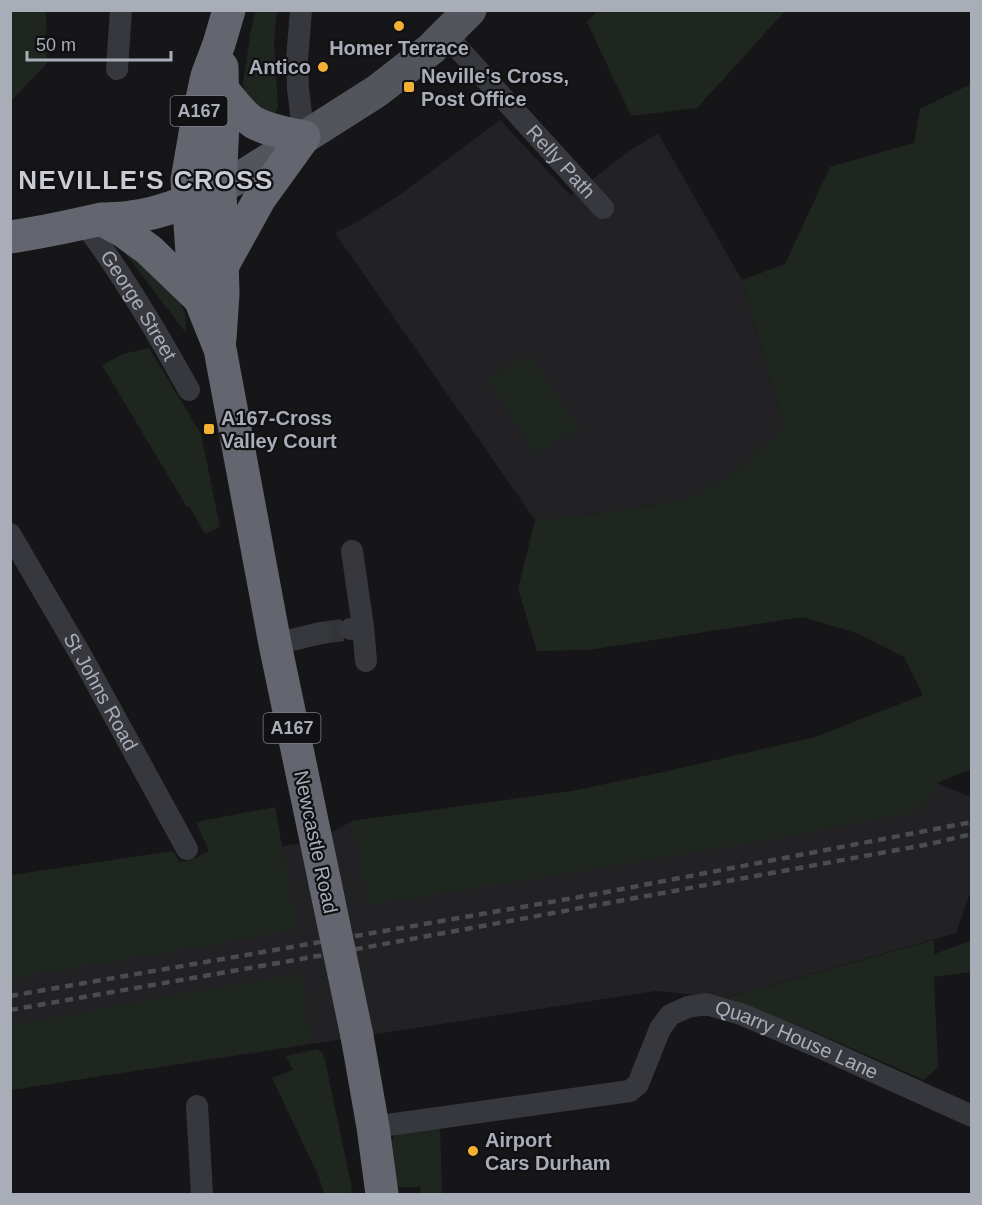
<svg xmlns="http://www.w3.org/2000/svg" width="982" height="1205" viewBox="0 0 982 1205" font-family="Arial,sans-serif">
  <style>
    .built { fill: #222225 }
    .green { fill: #1e261f }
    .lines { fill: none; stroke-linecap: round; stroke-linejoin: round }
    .street-tunnel { stroke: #333438; stroke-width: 22; stroke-dasharray: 22 11; stroke-linecap: butt }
    .street { stroke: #37383d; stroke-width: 22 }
    .primary { stroke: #53555c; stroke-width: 33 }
    .highway { stroke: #63666e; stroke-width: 33 }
    .rail { stroke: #4a4c52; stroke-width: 4.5; stroke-dasharray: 8 6; stroke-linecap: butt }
    .highway-bridge { stroke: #63666e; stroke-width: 33 }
    .poi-dot { fill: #f2b134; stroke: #111113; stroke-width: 2 }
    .labels { text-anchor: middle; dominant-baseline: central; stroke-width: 4.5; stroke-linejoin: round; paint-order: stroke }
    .shield { fill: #111113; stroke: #7b7e86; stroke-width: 1.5 }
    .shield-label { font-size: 18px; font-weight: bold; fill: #a8adb8 }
    .poi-label { font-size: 20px; font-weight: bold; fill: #a8adb8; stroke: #111113; text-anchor: start }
    .street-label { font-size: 20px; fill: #a8adb8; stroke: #111113 }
    .district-label { font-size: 26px; font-weight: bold; letter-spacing: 1.5px; fill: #c9ccd4; stroke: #111113 }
  </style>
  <rect width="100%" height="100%" fill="#161618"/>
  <!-- built -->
  <g class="built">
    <path d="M 500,120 L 571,196 L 625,154 L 658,133 L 742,280 L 784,429 L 729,476 L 685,500 L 579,516 L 535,520 L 335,233 L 357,222 L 398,196 Z"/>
    <path d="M 659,773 L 937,783 L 971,797 L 971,890 L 956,933 L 726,998 L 656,991 L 11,1090 L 11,888 L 316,841 L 352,821 L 572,791 Z"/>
  </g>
  <!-- green -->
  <g class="green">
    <path d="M 11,10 L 46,11 L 47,63 L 11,101 Z"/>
    <path d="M 599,10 L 785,10 L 785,11 L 697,108 L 631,116 L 587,22 Z"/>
    <path d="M 255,11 L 277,11 L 274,40 L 278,107 L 274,115 L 247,100 L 243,84 L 250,36 Z"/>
    <path d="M 971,84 L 971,769 L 937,783 L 921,811 L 752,843 L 368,905 L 352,821 L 572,791 L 659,773 L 815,737 L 923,695 L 904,657 L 859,634 L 803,617 L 588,650 L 537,651 L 518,589 L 535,520 L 579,516 L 685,500 L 729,476 L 784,429 L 742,280 L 785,264 L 830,167 L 914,143 L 920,109 Z"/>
    <path d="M 122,243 L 172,289 L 185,312 L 186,333 L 125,253 Z"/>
    <path d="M 149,348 L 201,434 L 220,527 L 205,534 L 189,506 L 187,507 L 102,365 L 123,354 Z"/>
    <path d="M 530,353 L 579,427 L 536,455 L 487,381 Z"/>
    <path d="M 275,807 L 297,930 L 11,978 L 11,875 L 173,851 L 181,865 L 209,851 L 196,822 Z"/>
    <path d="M 934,940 L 934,954 L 971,941 L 971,972 L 934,977 L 938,1067 L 924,1080 L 819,1034 L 726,998 Z"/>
    <path d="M 301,973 L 311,1043 L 11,1090 L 11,1025 Z"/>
    <path d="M 317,1049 L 322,1052 L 325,1060 L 352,1189 L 351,1194 L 324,1194 L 319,1177 L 272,1078 L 293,1070 L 286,1056 Z"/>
    <path d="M 440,1124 L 442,1194 L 421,1194 L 420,1187 L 397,1187 L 392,1142 L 394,1135 Z"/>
  </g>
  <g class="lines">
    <!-- street-tunnel -->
    <path class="street-tunnel" d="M 321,633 L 350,629"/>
    <!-- street -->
    <g class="street">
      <path d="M 301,10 L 297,60 L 298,89 L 304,137"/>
      <path id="s1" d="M 446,35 L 603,208"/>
      <path d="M 117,69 L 121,10"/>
      <path id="s2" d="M 84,223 C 124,276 157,332 189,390"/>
      <path id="s3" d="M 10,534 L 82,657 L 187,849"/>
      <path d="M 363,627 L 366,661"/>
      <path d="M 350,629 L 363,627 L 352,551"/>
      <path d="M 275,644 L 321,633"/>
      <path d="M 197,1106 L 202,1194"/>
      <path id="s4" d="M 373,1127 L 630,1091 L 638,1084 L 660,1029 L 670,1015 L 688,1007 L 706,1004 L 741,1014 L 819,1047 L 972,1116"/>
    </g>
    <!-- primary -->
    <path class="primary" d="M 220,187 L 248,173 L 377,91 L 431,49 L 470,10"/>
    <!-- highway -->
    <g class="highway">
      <path d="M 229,10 L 219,44 L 207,76 L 197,122 L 187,180 L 192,253 L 200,299 L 220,349 L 275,644 L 325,883"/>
      <path d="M 223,90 C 232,101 241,114 253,122 C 268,131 287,133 304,137 L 260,198 L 224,263"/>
      <path d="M 101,219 L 123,231 L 149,250 L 200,299"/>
      <path d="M 10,237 C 40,233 69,226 98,220 C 109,218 120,219 131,217 C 157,214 183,204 207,193"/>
      <path d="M 220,339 L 223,294 L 220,187 L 223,122 L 222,67"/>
      <path d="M 357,1036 L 373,1127 L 382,1194"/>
    </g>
    <!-- rail -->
    <g class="rail">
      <path d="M 10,996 L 591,895 L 972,822"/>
      <path d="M 10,1010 L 335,953 L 930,844 L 972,834"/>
    </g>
    <!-- highway-bridge -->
    <path class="highway-bridge" d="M 325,883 L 357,1036"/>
  </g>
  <!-- markers -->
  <g class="poi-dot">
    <circle cx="399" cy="26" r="6"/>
    <circle cx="323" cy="67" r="6"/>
    <rect x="403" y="81" width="12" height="12" rx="3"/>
    <rect x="203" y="423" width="12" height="12" rx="3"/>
    <circle cx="473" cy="1151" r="6"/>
  </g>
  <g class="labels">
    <!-- shield labels -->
    <g class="shield">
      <rect x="170.5" y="96" width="57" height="30" rx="4.5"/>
      <rect x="263.5" y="713" width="57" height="30" rx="4.5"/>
    </g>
    <g class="shield-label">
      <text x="199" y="111">A167</text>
      <text x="292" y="728">A167</text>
    </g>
    <!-- poi labels -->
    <g class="poi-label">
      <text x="399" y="48" text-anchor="middle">Homer Terrace</text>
      <text x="311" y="67" text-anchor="end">Antico</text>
      <text x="421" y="76">Neville's Cross,<tspan x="421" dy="23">Post Office</tspan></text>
      <text x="221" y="418">A167-Cross<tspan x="221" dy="23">Valley Court</tspan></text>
      <text x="485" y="1140">Airport<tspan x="485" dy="23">Cars Durham</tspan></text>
    </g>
    <!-- street labels -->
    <g class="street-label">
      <text stroke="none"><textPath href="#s1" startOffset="171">Relly Path</textPath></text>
      <text stroke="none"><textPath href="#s2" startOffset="99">George Street</textPath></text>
      <text stroke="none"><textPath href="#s3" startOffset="182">St Johns Road</textPath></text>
      <text transform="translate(316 842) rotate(78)">Newcastle Road</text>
      <text stroke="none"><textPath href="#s4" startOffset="482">Quarry House Lane</textPath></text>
    </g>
    <!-- district labels -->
    <g class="district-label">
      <text x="146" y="180">NEVILLE'S CROSS</text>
    </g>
  </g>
  <!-- border -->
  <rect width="982" height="1205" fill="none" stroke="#a8adb8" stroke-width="24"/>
  <!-- scale -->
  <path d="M27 51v9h144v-9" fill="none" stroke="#a8adb8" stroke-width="3"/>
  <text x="36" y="51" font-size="18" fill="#a8adb8" stroke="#111113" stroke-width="4.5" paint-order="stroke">50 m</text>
</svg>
